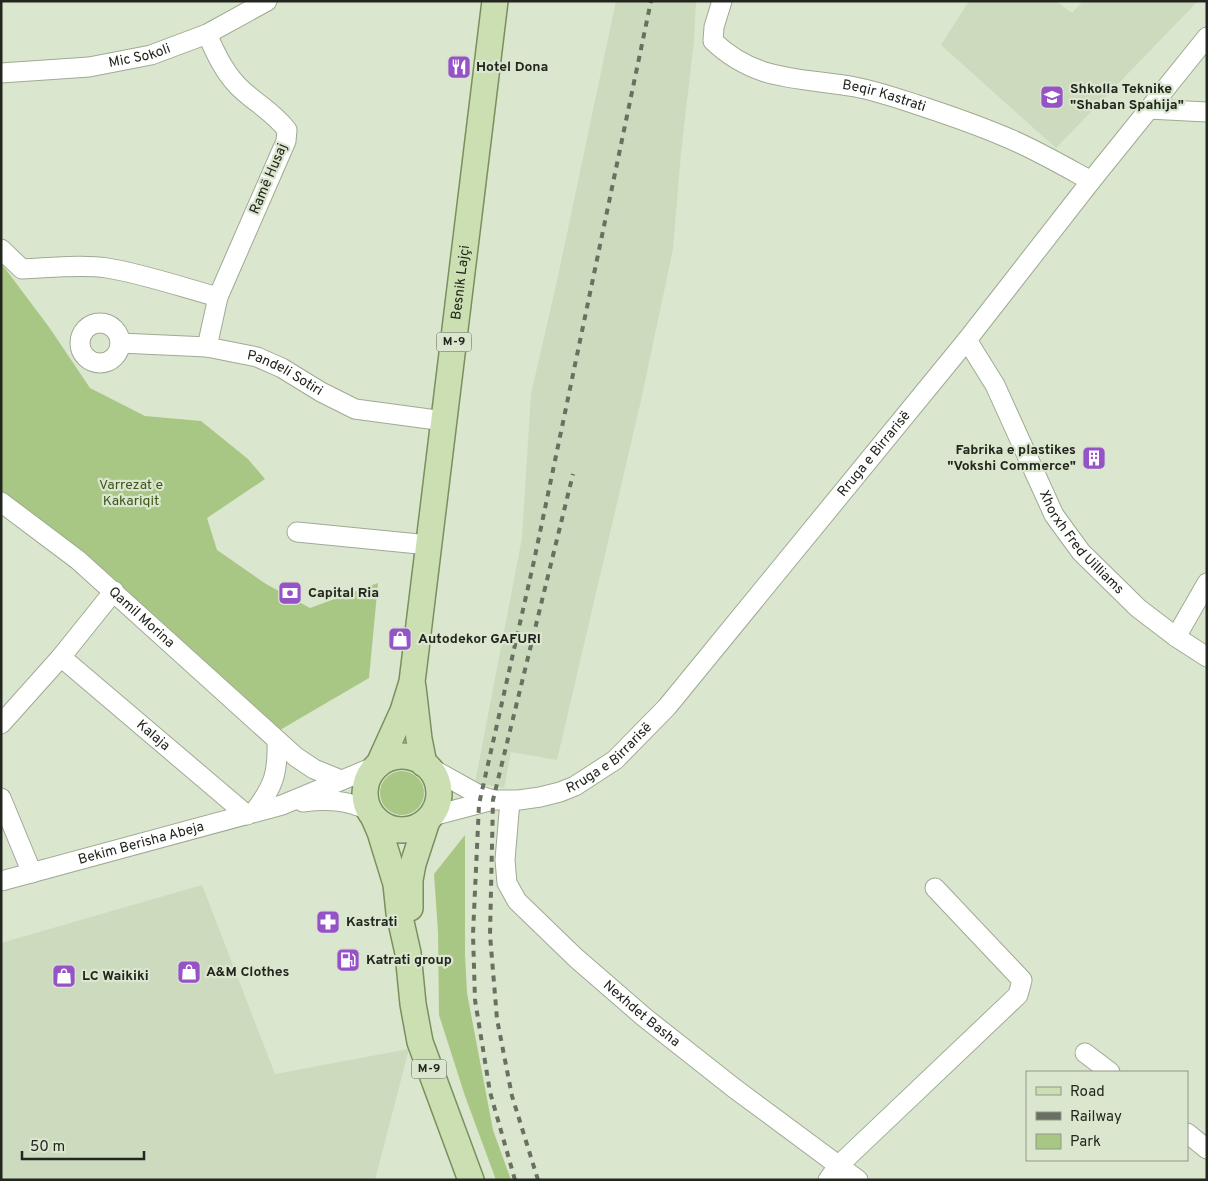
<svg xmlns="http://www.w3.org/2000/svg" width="1208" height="1181" viewBox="0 0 1208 1181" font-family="Overpass,sans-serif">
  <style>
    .built { fill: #ccdabd }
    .green { fill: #a9c784 }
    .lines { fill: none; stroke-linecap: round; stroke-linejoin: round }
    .minor-casing { stroke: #9faa93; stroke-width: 21 }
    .major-casing { stroke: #79905d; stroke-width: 28 }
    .minor { stroke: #fff; stroke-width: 19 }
    .major { stroke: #cbdfb2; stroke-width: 25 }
    .rail { stroke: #697062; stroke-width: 4; stroke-dasharray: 6 6; stroke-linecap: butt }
    .labels { text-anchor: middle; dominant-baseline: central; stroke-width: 4.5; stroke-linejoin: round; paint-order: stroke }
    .shield { fill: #dae6ce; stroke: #596053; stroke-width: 1 }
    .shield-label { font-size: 12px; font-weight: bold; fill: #22261e }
    .street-label { font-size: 14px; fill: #22261e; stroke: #dae6ce }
    .poi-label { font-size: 14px; font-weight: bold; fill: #22261e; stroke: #dae6ce; text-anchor: start }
    .park-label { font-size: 14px; fill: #40581d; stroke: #dae6ce }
  </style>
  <rect width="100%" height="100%" fill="#dae6ce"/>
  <!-- built -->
  <g class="built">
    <path d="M 616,1 L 696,1 L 694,40 L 681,153 L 673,249 L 642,396 L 557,760 L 511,752 L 504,788 L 475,783 L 522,538 L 531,394 L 557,281 Z"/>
    <path d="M 969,1 L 1056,1 L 1072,13 L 1083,1 L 1198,1 L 1056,148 L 941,45 Z"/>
    <path d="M 202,885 L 275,1074 L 409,1049 L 375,1180 L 1,1180 L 1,943 Z"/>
  </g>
  <!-- green -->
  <g class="green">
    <path d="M 1,263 L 49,327 L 90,388 L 145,416 L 201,421 L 248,459 L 265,479 L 207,518 L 217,550 L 266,584 L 310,608 L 378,583 L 369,678 L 280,730 L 110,576 L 58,533 L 1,490 Z"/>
    <circle cx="402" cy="793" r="22"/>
    <path d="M 465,835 L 465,955 L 467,993 L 493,1130 L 511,1180 L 496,1180 L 465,1096 L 439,1015 L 438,932 L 434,874 Z"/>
  </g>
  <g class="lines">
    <!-- minor casing -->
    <g class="minor-casing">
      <g id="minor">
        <path id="s1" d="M 722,1 L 714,27 L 713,41 C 757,83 801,77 855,87 C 878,91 902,100 924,107 C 951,116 977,125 1003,136 C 1033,148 1062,165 1091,181"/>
        <path d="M 207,34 C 215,52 223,70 237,85 C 252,101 273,111 287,130 L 286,141 L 218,297 L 207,347"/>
        <path id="s2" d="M 1,73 L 89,67 L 151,55 L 207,34 L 267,1"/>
        <path d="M 1148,109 L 1207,112"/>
        <path d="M 1,249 L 22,269 C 48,268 82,264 107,268 C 144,274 181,287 218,297"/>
        <circle cx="100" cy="343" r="20"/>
        <path id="s3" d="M 967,340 L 995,385 L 1054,515 L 1081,552 L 1138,608 L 1176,637 L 1207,657"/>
        <path id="s4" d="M 120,343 L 207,347 L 257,357 L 282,368 L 321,392 L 355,409 L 444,421"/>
        <path id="s5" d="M 1,502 L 78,560 L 296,757 L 314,769 L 341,780"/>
        <path d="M 297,532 L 429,545"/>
        <path d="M 1176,637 L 1207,583"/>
        <path id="s6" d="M 61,657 L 247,815"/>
        <path d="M 1,724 L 61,657 L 114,591"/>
        <path d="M 429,767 L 481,796 L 493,800"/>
        <path d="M 1,798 L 32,873"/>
        <path id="s7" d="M 510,801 L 505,860 L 507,883 L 517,901 L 576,958 L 644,1017 L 734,1088 L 858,1180"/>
        <path d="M 303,802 C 327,799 346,800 368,810"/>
        <path d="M 254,812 C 274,786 278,773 277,741"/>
        <path id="s8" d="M 432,816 L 493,800 L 519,800 L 540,797 L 560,792 L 575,786 L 615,760 L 667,707 L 967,340 L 1091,181 L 1207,37"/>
        <path id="s9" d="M 1,881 L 282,805 L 376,766"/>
        <path d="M 1085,1053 L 1110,1072"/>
        <path d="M 1187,1133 L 1207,1149"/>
        <path d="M 828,1180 L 838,1166 L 1018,995 L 1022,980 L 935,888"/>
      </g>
    </g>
    <!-- major casing -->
    <g class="major-casing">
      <g id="major">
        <path d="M 413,687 L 419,739 L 424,764"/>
        <circle cx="402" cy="793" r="37"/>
        <path id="s10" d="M 379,764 L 403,711 L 412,682 L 495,1"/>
        <path d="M 374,818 L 380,832 L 396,884 L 399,913 L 408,953 L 413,1004 L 420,1042 L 471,1180"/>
        <path d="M 410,908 L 410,880 L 413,864 L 427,821"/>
      </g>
    </g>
    <!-- minor -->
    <use href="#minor" class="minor"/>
    <!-- major -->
    <use href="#major" class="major"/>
    <!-- rail -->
    <g class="rail">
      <path d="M 515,1180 L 490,1092 L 475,1000 L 473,934 L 479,804 L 534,561 L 651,1"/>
      <path d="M 538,1180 L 512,1096 L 497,1019 L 490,935 L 493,800 L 573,474"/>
    </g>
  </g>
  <!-- icons -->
  <defs>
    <g id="restaurant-square" transform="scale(1.25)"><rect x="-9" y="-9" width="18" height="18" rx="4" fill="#9653c8" stroke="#dae6ce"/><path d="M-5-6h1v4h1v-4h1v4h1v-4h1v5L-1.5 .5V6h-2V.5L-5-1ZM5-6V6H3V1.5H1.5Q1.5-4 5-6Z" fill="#fff"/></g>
    <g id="school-square" transform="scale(1.25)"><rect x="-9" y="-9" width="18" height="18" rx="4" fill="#9653c8" stroke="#dae6ce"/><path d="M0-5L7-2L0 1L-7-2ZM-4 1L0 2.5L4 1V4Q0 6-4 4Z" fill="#fff"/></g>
    <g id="building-square" transform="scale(1.25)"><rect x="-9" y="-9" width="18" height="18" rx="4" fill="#9653c8" stroke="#dae6ce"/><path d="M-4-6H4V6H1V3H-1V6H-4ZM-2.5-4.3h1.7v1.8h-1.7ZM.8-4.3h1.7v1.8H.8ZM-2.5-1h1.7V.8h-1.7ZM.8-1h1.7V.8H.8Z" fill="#fff"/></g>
    <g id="bank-square" transform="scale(1.25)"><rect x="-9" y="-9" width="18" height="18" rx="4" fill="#9653c8" stroke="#dae6ce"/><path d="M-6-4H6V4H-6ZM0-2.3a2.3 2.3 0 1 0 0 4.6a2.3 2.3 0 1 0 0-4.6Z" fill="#fff"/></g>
    <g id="shop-square" transform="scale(1.25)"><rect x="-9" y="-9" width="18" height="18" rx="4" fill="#9653c8" stroke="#dae6ce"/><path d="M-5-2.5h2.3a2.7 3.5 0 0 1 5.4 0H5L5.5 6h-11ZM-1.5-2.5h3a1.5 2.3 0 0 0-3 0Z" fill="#fff"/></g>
    <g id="pharmacy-square" transform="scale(1.25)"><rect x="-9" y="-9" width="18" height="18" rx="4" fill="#9653c8" stroke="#dae6ce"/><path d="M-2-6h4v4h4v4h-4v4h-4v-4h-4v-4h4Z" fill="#fff"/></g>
    <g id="fuel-square" transform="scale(1.25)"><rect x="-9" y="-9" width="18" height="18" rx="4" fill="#9653c8" stroke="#dae6ce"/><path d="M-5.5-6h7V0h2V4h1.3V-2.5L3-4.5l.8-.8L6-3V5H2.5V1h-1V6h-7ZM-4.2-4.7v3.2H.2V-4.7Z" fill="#fff"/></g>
  </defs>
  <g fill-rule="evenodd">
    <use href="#restaurant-square" x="459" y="67"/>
    <use href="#school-square" x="1052" y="97"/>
    <use href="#building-square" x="1094" y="458"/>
    <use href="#bank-square" x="290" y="593"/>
    <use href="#shop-square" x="400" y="639"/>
    <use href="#pharmacy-square" x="328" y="922"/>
    <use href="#fuel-square" x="348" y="960"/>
    <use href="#shop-square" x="189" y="972"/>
    <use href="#shop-square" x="64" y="976"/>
  </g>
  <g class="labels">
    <!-- shield labels -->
    <g class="shield">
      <rect x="436.5" y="332.5" width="35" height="19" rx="4"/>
      <rect x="411.5" y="1059.5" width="35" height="19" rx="4"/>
    </g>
    <g class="shield-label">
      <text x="454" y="342">M-9</text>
      <text x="429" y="1069">M-9</text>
    </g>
    <!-- street labels -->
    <g class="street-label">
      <text stroke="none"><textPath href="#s2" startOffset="140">Mic Sokoli</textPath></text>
      <text stroke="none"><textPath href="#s1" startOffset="224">Beqir Kastrati</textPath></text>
      <text transform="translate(269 179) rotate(-67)">Ramë Husaj</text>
      <text stroke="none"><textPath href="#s10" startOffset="491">Besnik Lajçi</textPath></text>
      <text stroke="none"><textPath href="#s4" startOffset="170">Pandeli Sotiri</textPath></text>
      <text stroke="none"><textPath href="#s8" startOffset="596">Rruga e Birrarisë</textPath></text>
      <text stroke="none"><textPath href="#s3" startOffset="234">Xhorxh Fred Uilliams</textPath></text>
      <text stroke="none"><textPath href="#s5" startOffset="182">Qamil Morina</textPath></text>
      <text stroke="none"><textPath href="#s6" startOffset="121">Kalaja</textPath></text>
      <text stroke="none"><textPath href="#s8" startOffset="191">Rruga e Birrarisë</textPath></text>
      <text stroke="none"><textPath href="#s9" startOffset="145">Bekim Berisha Abeja</textPath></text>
      <text stroke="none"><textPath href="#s7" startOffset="271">Nexhdet Basha</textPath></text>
    </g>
    <!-- poi labels -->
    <g class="poi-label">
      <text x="476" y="67">Hotel Dona</text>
      <text x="1070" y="89">Shkolla Teknike<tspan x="1070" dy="16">"Shaban Spahija"</tspan></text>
      <text x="1076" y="450" text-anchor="end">Fabrika e plastikes<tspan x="1076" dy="16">"Vokshi Commerce"</tspan></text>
      <text x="308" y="593">Capital Ria</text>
      <text x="418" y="639">Autodekor GAFURI</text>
      <text x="346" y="922">Kastrati</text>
      <text x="366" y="960">Katrati group</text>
      <text x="206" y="972">A&amp;M Clothes</text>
      <text x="82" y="976">LC Waikiki</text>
    </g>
    <!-- park labels -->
    <g class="park-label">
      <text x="131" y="485">Varrezat e<tspan x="131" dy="16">Kakariqit</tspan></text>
    </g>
  </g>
  <!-- border -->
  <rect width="1208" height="1181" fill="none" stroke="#22261e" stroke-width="5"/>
  <!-- legend -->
  <rect x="1026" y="1071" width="162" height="90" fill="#dae6ce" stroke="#909988"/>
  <rect x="1036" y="1087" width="25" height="8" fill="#cbdfb2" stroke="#909988"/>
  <text x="1070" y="1096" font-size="15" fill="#22261e">Road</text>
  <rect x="1036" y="1112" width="25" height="8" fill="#697062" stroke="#909988"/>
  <text x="1070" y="1121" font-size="15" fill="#22261e">Railway</text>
  <rect x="1036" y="1134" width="25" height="15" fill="#a9c784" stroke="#909988"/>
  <text x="1070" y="1146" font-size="15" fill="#22261e">Park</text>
  <!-- scale -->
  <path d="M22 1151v8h122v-8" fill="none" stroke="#22261e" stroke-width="2.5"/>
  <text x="30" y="1151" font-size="15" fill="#22261e" stroke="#dae6ce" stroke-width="4" paint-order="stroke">50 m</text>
</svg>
